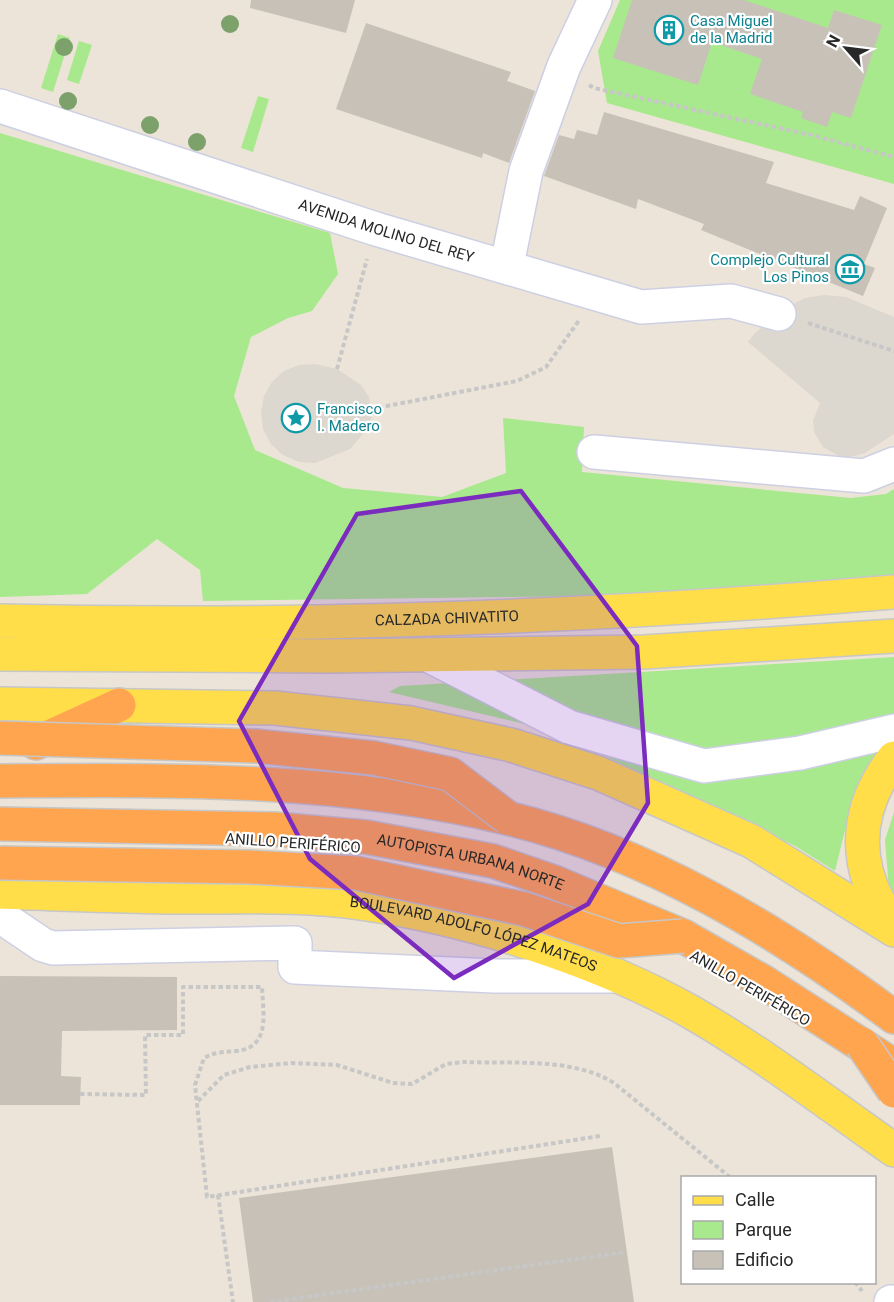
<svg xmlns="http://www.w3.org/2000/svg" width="894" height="1302" viewBox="0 0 894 1302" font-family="Roboto,sans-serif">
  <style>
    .green { fill: #a8e98d }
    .plaza { fill: #dcd7cf }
    .building { fill: #c7c1b8 }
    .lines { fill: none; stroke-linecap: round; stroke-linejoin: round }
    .minor-casing { stroke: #cdd0e3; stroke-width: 36 }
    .major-casing { stroke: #c7c7c7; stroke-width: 36 }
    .highway-casing { stroke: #c7c7c7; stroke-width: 36 }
    .path { stroke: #c7c7c7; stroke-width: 4; stroke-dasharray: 4.5 3; stroke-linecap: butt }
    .minor { stroke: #fff; stroke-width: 33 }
    .major { stroke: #ffde4a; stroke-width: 33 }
    .highway { stroke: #ffa550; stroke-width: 33 }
    .highway-bridge-casing { stroke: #c7c7c7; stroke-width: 36; stroke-linecap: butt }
    .highway-bridge { stroke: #ffa550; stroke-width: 33 }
    .tree { fill: #7ca16b }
    .marked { fill: #7b2cbf; fill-opacity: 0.2; stroke: #7b2cbf; stroke-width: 4.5; stroke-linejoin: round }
    .labels { text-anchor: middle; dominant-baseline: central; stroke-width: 4.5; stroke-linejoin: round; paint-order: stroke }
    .culture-label { font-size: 15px; fill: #0d838f; stroke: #fff; text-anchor: start }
    .street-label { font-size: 15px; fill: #282828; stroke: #fff }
  </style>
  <rect width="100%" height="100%" fill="#ece4d8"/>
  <!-- green -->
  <g class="green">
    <path d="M 620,0 L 894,0 L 894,184 L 607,103 L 598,51 Z"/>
    <path d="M 58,34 L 70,38 L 53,92 L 41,88 Z"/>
    <path d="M 79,41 L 92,45 L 79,84 L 67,80 Z"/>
    <path d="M 258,96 L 269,99 L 253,152 L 241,148 Z"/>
    <path d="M 0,133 L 330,233 L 338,274 L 312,311 L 288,318 L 251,337 L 234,396 L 255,450 L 343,488 L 442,497 L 506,473 L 503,418 L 584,427 L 582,472 L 851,498 L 886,494 L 894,489 L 894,576 L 851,582 L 671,595 L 203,601 L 200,570 L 157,539 L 87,594 L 0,597 Z"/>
    <path d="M 894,657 L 894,741 L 853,797 L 835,871 L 795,846 L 550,730 L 389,692 L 400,686 Z"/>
    <path d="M 894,812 L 894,893 L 889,890 L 885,840 Z"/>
  </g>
  <!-- plaza -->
  <g class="plaza">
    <path d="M 824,295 L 846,297 L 894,317 L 894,434 L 865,453 L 850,457 L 839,456 L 823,447 L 814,432 L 813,421 L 820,403 L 748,342 L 755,333 L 789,306 L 805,298 Z"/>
    <path d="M 315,364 L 337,369 L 361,385 L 369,397 L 372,415 L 369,427 L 350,449 L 315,463 L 299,462 L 283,455 L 271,444 L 263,429 L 261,412 L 264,396 L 272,382 L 284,371 L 299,365 Z"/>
  </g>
  <!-- building -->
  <g class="building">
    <path d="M 251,0 L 355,0 L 346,33 L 250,8 Z"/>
    <path d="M 632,0 L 744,0 L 828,28 L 834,10 L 882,25 L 851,118 L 832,112 L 827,127 L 801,118 L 803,112 L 750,94 L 762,59 L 712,42 L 698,85 L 613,58 Z"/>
    <path d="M 366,23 L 511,72 L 507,81 L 535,91 L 509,163 L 483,153 L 482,158 L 336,109 Z"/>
    <path d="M 604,112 L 774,162 L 766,183 L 854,210 L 860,196 L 887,208 L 864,264 L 875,268 L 863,296 L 701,230 L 704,224 L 638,199 L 636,209 L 544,176 L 559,135 L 574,139 L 577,130 L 597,135 Z"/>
    <path d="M 0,976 L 177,977 L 177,1030 L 62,1031 L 61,1076 L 81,1077 L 80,1105 L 0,1105 Z"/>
    <path d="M 612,1147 L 634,1302 L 253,1302 L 239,1198 Z"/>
  </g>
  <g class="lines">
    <!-- minor casing -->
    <g class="minor-casing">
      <g id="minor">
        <path id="s1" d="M 0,106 L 376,229 L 641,307 L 731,301 L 779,314"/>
        <path d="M 507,265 L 526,171 L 564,66 L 595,0"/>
        <path d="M 594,452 L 864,476 L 894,464"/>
        <path d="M 428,655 L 569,727 L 704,766 L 800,753 L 894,731"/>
        <path d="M 0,916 L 43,945 L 53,948 L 295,943 L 295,967 L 494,976 L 615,976"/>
        <path d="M 891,1302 L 894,1302"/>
      </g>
    </g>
    <!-- major casing -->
    <g class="major-casing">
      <g id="major">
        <path id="s2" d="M 0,621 C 298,628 598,617 894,592"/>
        <path d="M 0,654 L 328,656 L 644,652 L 894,636"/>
        <path d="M 0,704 L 275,708 L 411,723 L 511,745 L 598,773 L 751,841 L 894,930"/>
        <path d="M 894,758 C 852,812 852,871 894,926"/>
        <path id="s3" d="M 0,892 C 66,894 131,897 197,897 C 251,897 306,895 360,903 C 467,918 597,959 691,1012 C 762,1053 827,1103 894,1150"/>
      </g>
    </g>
    <!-- highway casing -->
    <g class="highway-casing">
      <g id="highway">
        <path d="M 36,743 L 119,705"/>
        <path d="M 0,781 C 172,780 338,777 507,818 C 648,852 778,931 894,1017"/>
        <path id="s4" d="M 0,824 L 274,829 L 366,837 L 493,861 L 554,882 L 683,936 L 762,981 L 885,1060"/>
      </g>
    </g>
    <!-- path -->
    <g class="path">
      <path d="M 589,85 L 594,88 L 811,135 L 894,157"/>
      <path d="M 808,323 L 894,351"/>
      <path d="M 337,369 L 367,259"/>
      <path d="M 371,409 L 517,381 L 546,367 L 580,319"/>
      <path d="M 80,1094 L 146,1095 L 145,1035 L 183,1035 L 183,987 L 262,987 C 263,1013 271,1048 236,1051 C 224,1052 215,1052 204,1058 L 195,1085 L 207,1197 L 600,1136"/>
      <path d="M 198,1101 L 224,1075 L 250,1067 L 292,1063 L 337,1065 L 393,1083 L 412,1084 L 446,1064 L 464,1062 C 513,1064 572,1057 614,1083 L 731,1178"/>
      <path d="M 218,1195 L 233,1302"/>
      <path d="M 855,1282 L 862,1291"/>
      <path d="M 270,1302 L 626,1252"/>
    </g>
    <!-- minor -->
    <use href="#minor" class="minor"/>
    <!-- major -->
    <use href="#major" class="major"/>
    <!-- highway -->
    <use href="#highway" class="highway"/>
    <!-- highway-bridge casing -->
    <g class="highway-bridge-casing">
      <g id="highway-bridge">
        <path d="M 0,738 L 255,746 L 374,758 L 450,774 L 508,818"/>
        <path d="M 0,863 L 248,867 L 356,873 L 524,909 L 619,941 L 683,936"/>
        <path d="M 862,1044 L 894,1091"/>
      </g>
    </g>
    <!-- highway-bridge -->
    <use href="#highway-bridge" class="highway-bridge"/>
  </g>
  <!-- trees -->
  <g class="tree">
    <circle cx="230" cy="24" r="9"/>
    <circle cx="64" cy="47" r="9"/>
    <circle cx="68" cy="101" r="9"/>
    <circle cx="150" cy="125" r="9"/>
    <circle cx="197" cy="142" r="9"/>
  </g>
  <!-- marked area -->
  <path class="marked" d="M 521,491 L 637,646 L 648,803 L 588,904 L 454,978 L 310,859 L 239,721 L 357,514 Z"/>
  <!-- icons -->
  <defs>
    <g id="building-ring" transform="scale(1.5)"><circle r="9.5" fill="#fff" stroke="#0f9aa8" stroke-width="1.5"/><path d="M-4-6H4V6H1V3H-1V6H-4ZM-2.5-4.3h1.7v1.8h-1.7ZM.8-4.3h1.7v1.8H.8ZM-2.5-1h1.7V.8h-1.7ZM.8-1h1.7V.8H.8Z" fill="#0f9aa8"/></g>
    <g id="museum-ring" transform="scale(1.5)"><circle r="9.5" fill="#fff" stroke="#0f9aa8" stroke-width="1.5"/><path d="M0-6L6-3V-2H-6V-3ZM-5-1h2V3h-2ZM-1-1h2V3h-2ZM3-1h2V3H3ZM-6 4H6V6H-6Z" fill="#0f9aa8"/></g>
    <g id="sight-ring" transform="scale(1.5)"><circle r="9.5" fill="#fff" stroke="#0f9aa8" stroke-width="1.5"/><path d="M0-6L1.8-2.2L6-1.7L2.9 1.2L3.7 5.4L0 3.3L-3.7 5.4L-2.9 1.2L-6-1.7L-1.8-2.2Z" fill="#0f9aa8"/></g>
  </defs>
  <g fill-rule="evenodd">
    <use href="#building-ring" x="669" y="30"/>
    <use href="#museum-ring" x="850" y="269"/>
    <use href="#sight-ring" x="296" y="418"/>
  </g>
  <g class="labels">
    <!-- culture labels -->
    <g class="culture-label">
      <text x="690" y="21">Casa Miguel<tspan x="690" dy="17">de la Madrid</tspan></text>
      <text x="829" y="260" text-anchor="end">Complejo Cultural<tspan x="829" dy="17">Los Pinos</tspan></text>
      <text x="317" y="409">Francisco<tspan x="317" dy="17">I. Madero</tspan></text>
    </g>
    <!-- street labels -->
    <g class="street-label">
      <text stroke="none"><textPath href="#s1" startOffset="406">AVENIDA MOLINO DEL REY</textPath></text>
      <text stroke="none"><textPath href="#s2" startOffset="447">CALZADA CHIVATITO</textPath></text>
      <text transform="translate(293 843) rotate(4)">ANILLO PERIFÉRICO</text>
      <text stroke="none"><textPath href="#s4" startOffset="474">AUTOPISTA URBANA NORTE</textPath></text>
      <text stroke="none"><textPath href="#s3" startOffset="478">BOULEVARD ADOLFO LÓPEZ MATEOS</textPath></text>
      <text transform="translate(750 988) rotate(30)">ANILLO PERIFÉRICO</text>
    </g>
  </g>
  <!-- legend -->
  <rect x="681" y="1176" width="195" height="108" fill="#ffffff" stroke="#a9a9a9" stroke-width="1.5"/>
  <rect x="693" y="1196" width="30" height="9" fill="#ffde4a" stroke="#a9a9a9" stroke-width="1.5"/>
  <text x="735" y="1206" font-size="18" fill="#282828">Calle</text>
  <rect x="693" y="1221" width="30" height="18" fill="#a8e98d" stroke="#a9a9a9" stroke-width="1.5"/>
  <text x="735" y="1236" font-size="18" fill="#282828">Parque</text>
  <rect x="693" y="1251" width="30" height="18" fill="#c7c1b8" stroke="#a9a9a9" stroke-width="1.5"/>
  <text x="735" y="1266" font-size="18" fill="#282828">Edificio</text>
  <!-- north arrow -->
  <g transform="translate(846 48) rotate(298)" stroke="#ffffff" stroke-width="4.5" paint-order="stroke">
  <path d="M0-4.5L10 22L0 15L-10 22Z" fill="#282828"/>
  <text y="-9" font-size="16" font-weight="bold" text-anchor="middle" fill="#282828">N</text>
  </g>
</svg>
